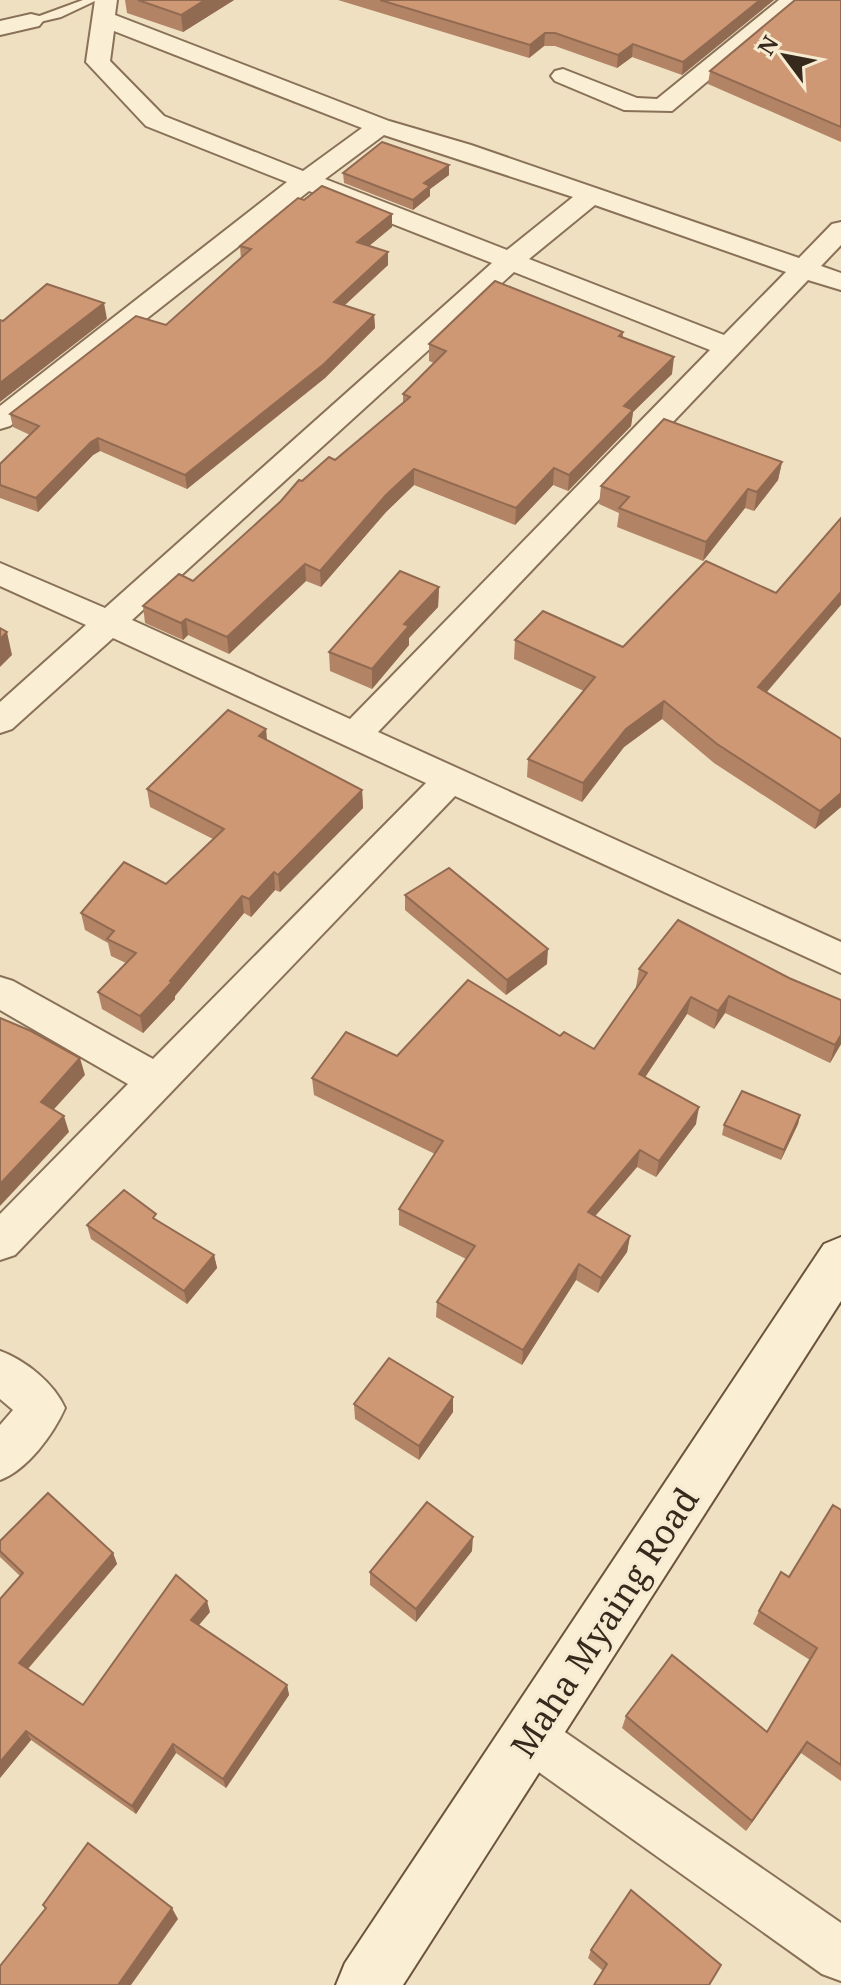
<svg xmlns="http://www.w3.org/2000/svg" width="841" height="1985" viewBox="0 0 841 1985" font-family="'Noto Serif',serif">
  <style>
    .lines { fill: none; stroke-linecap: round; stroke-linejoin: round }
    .lane-casing { stroke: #897158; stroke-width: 4 }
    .street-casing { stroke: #897158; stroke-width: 4 }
    .secondary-casing { stroke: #6b523b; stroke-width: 4 }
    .lane { fill: #faeed4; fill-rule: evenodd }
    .street { fill: #faeed4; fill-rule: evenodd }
    .secondary { fill: #faeed4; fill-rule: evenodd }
    .wall { fill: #b28365 }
    .shaded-wall { fill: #916a52 }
    .building { fill: #cf9875; stroke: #916a52; stroke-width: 2 }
    .labels { text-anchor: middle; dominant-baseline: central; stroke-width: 6; stroke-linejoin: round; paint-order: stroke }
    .near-street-label { font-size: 34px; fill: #38291d; stroke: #f6ebd1 }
  </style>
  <rect width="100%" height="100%" fill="#efe0c1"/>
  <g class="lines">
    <!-- lane casing -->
    <g class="lane-casing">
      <path id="lane" d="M 83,0 L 97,0 L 61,17 L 31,24 L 26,21 Z"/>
    </g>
    <!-- street casing -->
    <g class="street-casing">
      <g id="street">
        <path d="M 95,0 L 117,0 L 115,15 L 389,121 L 471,145 L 799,258 L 832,224 L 841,222 L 841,245 L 821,266 L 841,273 L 841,290 L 808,280 L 378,732 L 841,942 L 841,973 L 455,796 L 15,1255 L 0,1260 L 0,1214 L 128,1084 L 0,1010 L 0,977 L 13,981 L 153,1059 L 426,783 L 113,638 L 12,729 L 0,733 L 0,702 L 86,625 L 0,586 L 0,563 L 105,608 L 492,263 L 309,191 L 10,426 L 0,429 L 0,406 L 287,182 L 146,126 L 86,62 ZM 114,31 L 362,128 L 303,171 L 164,116 L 110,61 ZM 384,135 L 573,197 L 507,250 L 325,179 ZM 595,205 L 786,272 L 724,335 L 529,259 ZM 514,272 L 710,350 L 350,719 L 132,620 Z"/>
        <path d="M 779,0 L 804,0 L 672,111 L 624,110 L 555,81 L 551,76 L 555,71 L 563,69 L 637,98 L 657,99 Z"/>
        <path d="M 31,14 L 39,16 L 43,21 L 39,26 L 0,35 L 0,21 Z"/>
        <path d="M 0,1351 C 25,1360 54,1383 65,1408 C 53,1435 27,1470 0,1480 L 0,1425 L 13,1410 L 0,1399 Z"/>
        <path d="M 529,1711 L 546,1719 L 841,1923 L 841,1981 L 822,1974 L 512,1753 L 504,1736 L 512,1719 Z"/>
      </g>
    </g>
    <!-- secondary casing -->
    <g class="secondary-casing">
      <path id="secondary" d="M 841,1237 L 841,1301 L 403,1985 L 336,1985 L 345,1963 L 824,1244 Z"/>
    </g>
    <!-- lane -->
    <use href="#lane" class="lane"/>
    <!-- street -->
    <use href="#street" class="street"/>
    <!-- secondary -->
    <use href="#secondary" class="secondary"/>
  </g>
  <!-- wall -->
  <g class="wall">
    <path d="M 125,0 L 234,0 L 183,32 L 127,13 Z"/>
    <path d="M 338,0 L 774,0 L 682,75 L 632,57 L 617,68 L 555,46 L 544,46 L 529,58 Z"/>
    <path d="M 841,0 L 841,142 L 708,84 L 710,71 Z"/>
    <path d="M 343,173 L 449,175 L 430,189 L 430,196 L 413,210 L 344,183 Z"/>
    <path d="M 304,200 L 392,214 L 392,227 L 369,246 L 388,252 L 388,265 L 345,305 L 374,315 L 375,328 L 325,378 L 187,489 L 100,451 L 93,455 L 38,512 L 0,498 L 0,464 L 30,435 L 13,427 L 10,414 L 166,325 L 241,259 L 240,246 Z"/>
    <path d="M 623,332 L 623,338 L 672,374 L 633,412 L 631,426 L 568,491 L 553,485 L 515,525 L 414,485 L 386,512 L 321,587 L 306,581 L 229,654 L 188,635 L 183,640 L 145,623 L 143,606 L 193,581 L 302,481 L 335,460 L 403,403 L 403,394 L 434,363 L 429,361 L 429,344 Z"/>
    <path d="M 782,462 L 778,480 L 754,511 L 745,508 L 703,561 L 617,527 L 619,513 L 599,504 L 601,486 Z"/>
    <path d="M 439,587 L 438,607 L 409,638 L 409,645 L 372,689 L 330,671 L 329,652 Z"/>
    <path d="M 515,640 L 623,647 L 766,692 L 841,739 L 841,807 L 815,829 L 714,763 L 662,719 L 624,747 L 582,802 L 527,777 L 528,759 L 584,691 L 514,659 Z"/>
    <path d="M 266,729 L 267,740 L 362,790 L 363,808 L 280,892 L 275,890 L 251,917 L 244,913 L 175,996 L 175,999 L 143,1033 L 102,1009 L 98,992 L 126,963 L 111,956 L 108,943 L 85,930 L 81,913 L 166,884 L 213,839 L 150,807 L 147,789 Z"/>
    <path d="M 405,895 L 547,964 L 506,995 L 405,910 Z"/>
    <path d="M 639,969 L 789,978 L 841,1000 L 841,1044 L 830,1063 L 725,1013 L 714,1029 L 687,1014 L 645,1077 L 696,1124 L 656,1177 L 637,1167 L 595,1216 L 630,1236 L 627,1252 L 598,1293 L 576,1280 L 522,1365 L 436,1317 L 437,1302 L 466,1259 L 399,1225 L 399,1209 L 435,1154 L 314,1095 L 312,1078 L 397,1056 L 560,1036 L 594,1049 L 637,987 L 636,987 Z"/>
    <path d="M 800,1115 L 798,1124 L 781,1160 L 722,1135 L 724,1125 Z"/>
    <path d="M 87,1225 L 214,1255 L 217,1268 L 187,1304 L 91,1239 Z"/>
    <path d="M 354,1404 L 453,1412 L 419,1460 L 355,1419 Z"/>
    <path d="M 841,1510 L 841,1781 L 801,1753 L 746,1831 L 622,1728 L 626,1716 L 767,1732 L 810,1660 L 753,1624 L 759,1611 L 789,1577 Z"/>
    <path d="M 0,1541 L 113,1553 L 117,1564 L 28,1669 L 83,1705 L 210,1612 L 198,1625 L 287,1685 L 289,1695 L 226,1788 L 176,1753 L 136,1814 L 31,1740 L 0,1778 L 20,1576 L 0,1557 Z"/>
    <path d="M 472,1551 L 416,1622 L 370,1585 L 370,1572 Z"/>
    <path d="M 591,1950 L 709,1985 L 603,1971 L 588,1958 Z"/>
  </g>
  <!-- shaded-wall -->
  <g class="shaded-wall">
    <path d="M 205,0 L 234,0 L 183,32 L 181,15 Z"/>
    <path d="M 760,0 L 774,0 L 682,75 L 683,62 Z"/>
    <path d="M 545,33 L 544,46 L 529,58 L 530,45 Z"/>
    <path d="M 633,44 L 632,57 L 617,68 L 618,55 Z"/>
    <path d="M 449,165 L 449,175 L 430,189 L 430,196 L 413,210 L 413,200 L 424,183 Z"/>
    <path d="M 392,214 L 392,227 L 358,255 L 357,242 Z"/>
    <path d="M 388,252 L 388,265 L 334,315 L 334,302 Z"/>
    <path d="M 104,303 L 107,319 L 0,402 L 0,383 Z"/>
    <path d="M 374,315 L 375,328 L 325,378 L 187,489 L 185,475 Z"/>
    <path d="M 674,357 L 672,374 L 633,412 L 631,426 L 568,491 L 569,475 L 624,406 Z"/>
    <path d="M 98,438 L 100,451 L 93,455 L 38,512 L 36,498 L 91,442 Z"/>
    <path d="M 782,462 L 778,480 L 754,511 L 757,492 Z"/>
    <path d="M 554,468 L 553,485 L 515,525 L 516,508 Z"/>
    <path d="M 414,469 L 414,485 L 386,512 L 321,587 L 320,571 L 386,495 Z"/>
    <path d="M 748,489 L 745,508 L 703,561 L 706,542 Z"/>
    <path d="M 305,564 L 306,581 L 229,654 L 227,637 Z"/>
    <path d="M 439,587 L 438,607 L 409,638 L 409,645 L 372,689 L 372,669 L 404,624 Z"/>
    <path d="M 841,592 L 841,605 L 755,706 L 758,687 Z"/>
    <path d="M 186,619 L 188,635 L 183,640 L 181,623 Z"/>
    <path d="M 7,632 L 12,655 L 0,667 L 0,639 Z"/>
    <path d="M 664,701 L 662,719 L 624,747 L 582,802 L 583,783 L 626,729 Z"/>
    <path d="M 266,729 L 267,747 L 259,736 Z"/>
    <path d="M 362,790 L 363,808 L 280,892 L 278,875 Z"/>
    <path d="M 841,793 L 841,807 L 815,829 L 820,811 Z"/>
    <path d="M 274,872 L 275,890 L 251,917 L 249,899 Z"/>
    <path d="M 242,896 L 244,913 L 175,996 L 175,999 L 143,1033 L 140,1016 Z"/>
    <path d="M 548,949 L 547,964 L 506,995 L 507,980 Z"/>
    <path d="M 729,996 L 725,1013 L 714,1029 L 718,1011 Z"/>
    <path d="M 691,997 L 687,1014 L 636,1091 L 639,1074 Z"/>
    <path d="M 841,1035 L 841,1044 L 830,1063 L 835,1045 Z"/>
    <path d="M 80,1058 L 85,1075 L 46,1118 L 41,1102 Z"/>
    <path d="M 699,1107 L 696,1124 L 656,1177 L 659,1161 Z"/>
    <path d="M 800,1115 L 798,1124 L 781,1160 L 784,1150 Z"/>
    <path d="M 64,1116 L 69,1132 L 0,1206 L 0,1184 Z"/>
    <path d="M 640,1150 L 637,1167 L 585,1228 L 588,1212 Z"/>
    <path d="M 630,1236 L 627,1252 L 598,1293 L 601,1278 Z"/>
    <path d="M 214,1255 L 217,1268 L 187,1304 L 184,1291 Z"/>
    <path d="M 579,1264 L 576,1280 L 522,1365 L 523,1350 Z"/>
    <path d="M 453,1397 L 453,1412 L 419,1460 L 419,1446 Z"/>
    <path d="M 473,1537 L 472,1551 L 416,1622 L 416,1609 Z"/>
    <path d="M 113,1553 L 117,1564 L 24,1673 L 19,1663 Z"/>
    <path d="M 207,1601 L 210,1612 L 194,1631 L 191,1620 Z"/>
    <path d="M 287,1685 L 289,1695 L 226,1788 L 223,1779 Z"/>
    <path d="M 26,1731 L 31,1740 L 0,1778 L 0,1762 Z"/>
    <path d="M 807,1742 L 801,1753 L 746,1831 L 752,1821 Z"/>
    <path d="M 173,1744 L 176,1753 L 136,1814 L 132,1806 Z"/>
    <path d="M 172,1908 L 178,1919 L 131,1985 L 118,1985 Z"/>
  </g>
  <!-- building -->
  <g class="building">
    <path d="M 138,0 L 205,0 L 181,15 Z"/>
    <path d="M 380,0 L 760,0 L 683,62 L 633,44 L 618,55 L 555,33 L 545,33 L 530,45 Z"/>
    <path d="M 795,0 L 841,0 L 841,127 L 710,71 Z"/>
    <path d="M 382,142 L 449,165 L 424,183 L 430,186 L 413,200 L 343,173 Z"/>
    <path d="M 322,186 L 392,214 L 357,242 L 388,252 L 334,302 L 374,315 L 324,364 L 185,475 L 98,438 L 91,442 L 36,498 L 0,485 L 0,464 L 39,426 L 10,414 L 136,316 L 166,325 L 251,249 L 240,246 L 298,198 L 304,200 Z"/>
    <path d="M 495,281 L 623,332 L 619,336 L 674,357 L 624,406 L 633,410 L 569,475 L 554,468 L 516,508 L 414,469 L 386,495 L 320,571 L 305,564 L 227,637 L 186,619 L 181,623 L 143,606 L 179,574 L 193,581 L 281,501 L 299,480 L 302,481 L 329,457 L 335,460 L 410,397 L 403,394 L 446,351 L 429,344 Z"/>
    <path d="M 47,284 L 104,303 L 0,383 L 0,320 L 3,321 Z"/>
    <path d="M 664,419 L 782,462 L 757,492 L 748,489 L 706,542 L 619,508 L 629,497 L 601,486 Z"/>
    <path d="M 841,518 L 841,592 L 758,687 L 841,739 L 841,793 L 820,811 L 717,744 L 664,701 L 626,729 L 583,783 L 528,759 L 595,677 L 515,640 L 543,611 L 623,647 L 706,561 L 776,593 Z"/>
    <path d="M 400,571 L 439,587 L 404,624 L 409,626 L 372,669 L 329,652 Z"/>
    <path d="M 0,628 L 7,632 L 0,639 Z"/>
    <path d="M 228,710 L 266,729 L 259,736 L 362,790 L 278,875 L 274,872 L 249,899 L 242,896 L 170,981 L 172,982 L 140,1016 L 98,992 L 136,953 L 107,939 L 114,931 L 81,913 L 124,862 L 166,884 L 224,829 L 147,789 Z"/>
    <path d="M 449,868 L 548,949 L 507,980 L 405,895 Z"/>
    <path d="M 678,920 L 789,978 L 841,1000 L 841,1035 L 835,1045 L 729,996 L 718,1011 L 691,997 L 639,1074 L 699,1107 L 659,1161 L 640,1150 L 588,1212 L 630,1236 L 601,1278 L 579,1264 L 523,1350 L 437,1302 L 475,1246 L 399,1209 L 443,1141 L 312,1078 L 346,1032 L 397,1056 L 468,980 L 560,1036 L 564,1032 L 594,1049 L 647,973 L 639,969 Z"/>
    <path d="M 0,1018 L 31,1031 L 80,1058 L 41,1102 L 64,1116 L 0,1184 Z"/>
    <path d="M 742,1091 L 800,1115 L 784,1150 L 724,1125 Z"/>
    <path d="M 124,1190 L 156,1214 L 153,1218 L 214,1255 L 184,1291 L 87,1225 Z"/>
    <path d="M 389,1358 L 453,1397 L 419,1446 L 354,1404 Z"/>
    <path d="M 48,1493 L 113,1553 L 19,1663 L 83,1705 L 176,1575 L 207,1601 L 191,1620 L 287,1685 L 223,1779 L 173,1744 L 132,1806 L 26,1731 L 0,1762 L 0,1599 L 23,1573 L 0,1551 L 0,1541 Z"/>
    <path d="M 427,1502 L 473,1537 L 416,1609 L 370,1572 Z"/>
    <path d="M 833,1505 L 841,1510 L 841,1765 L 807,1742 L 752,1821 L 626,1716 L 672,1655 L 767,1732 L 817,1648 L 759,1611 L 781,1572 L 789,1577 Z"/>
    <path d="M 88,1843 L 172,1908 L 118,1985 L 0,1985 L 0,1966 L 46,1908 L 43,1905 Z"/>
    <path d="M 631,1890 L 721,1965 L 709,1985 L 594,1985 L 607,1964 L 591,1950 Z"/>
  </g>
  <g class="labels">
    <!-- near-street labels -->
    <g class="near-street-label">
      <text transform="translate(604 1622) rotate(-57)">Maha Myaing Road</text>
    </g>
  </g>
  <!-- north arrow -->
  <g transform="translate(785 56) rotate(302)" stroke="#f6ebd1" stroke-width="6" paint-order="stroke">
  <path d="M0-6L14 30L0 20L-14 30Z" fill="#38291d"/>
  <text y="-12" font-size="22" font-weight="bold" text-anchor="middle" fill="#38291d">N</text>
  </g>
</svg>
